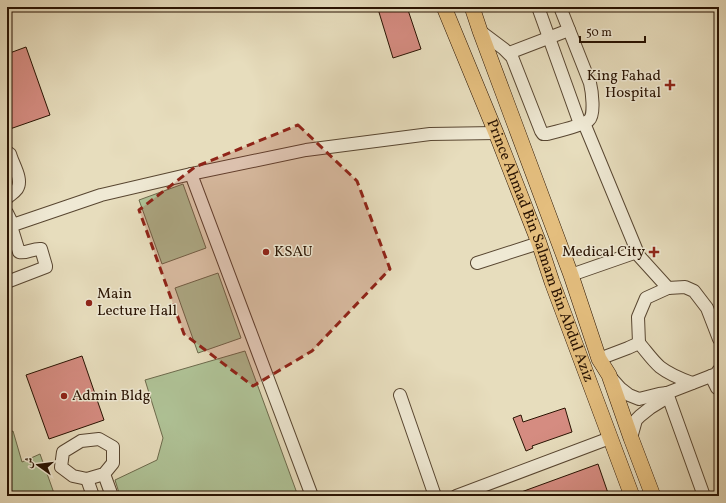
<svg xmlns="http://www.w3.org/2000/svg" width="726" height="503" viewBox="0 0 726 503" font-family="Vollkorn,Amiri,serif">
  <style>
    .green { fill: #afc296; stroke: #6c6a4c }
    .building { fill: #d58c81; stroke: #291302 }
    .lines { fill: none; stroke-linecap: round; stroke-linejoin: round }
    .minor-casing { stroke: #584631; stroke-width: 14 }
    .major-casing { stroke: #291302; stroke-width: 16 }
    .minor { stroke: #efe9d4; stroke-width: 12 }
    .major { stroke: #e4be7e; stroke-width: 15 }
    .marked { fill: #8f2418; fill-opacity: 0.2; stroke: #8f2418; stroke-width: 3; stroke-dasharray: 8 5; stroke-linejoin: round }
    .poi-dot { fill: #8f2418; stroke: #efe9d4; stroke-width: 1.5 }
    .labels { text-anchor: middle; dominant-baseline: central; stroke-width: 3; stroke-linejoin: round; paint-order: stroke }
    .poi-label { font-size: 15px; fill: #291302; stroke: #efe9d4; text-anchor: start }
    .street-label { font-size: 15px; fill: #291302; stroke: #efe9d4 }
  </style>
  <rect width="100%" height="100%" fill="#e7ddbd"/>
  <filter id="stains"><feTurbulence type="fractalNoise" baseFrequency=".005" numOctaves="4"/><feColorMatrix values="0 0 0 0 .2 0 0 0 0 .09 0 0 0 0 .02 0 0 0 .5 -.17"/></filter>
  <radialGradient id="worn" r=".72"><stop offset=".6" stop-color="#630" stop-opacity="0"/><stop offset="1" stop-color="#630" stop-opacity=".3"/></radialGradient>
  <!-- green -->
  <g class="green">
    <path d="M 183,184 L 206,248 L 162,264 L 139,200 Z"/>
    <path d="M 218,273 L 241,338 L 198,353 L 175,288 Z"/>
    <path d="M 245,351 L 298,496 L 120,496 L 115,480 L 157,460 L 163,438 L 145,380 Z"/>
    <path d="M 13,431 L 22,462 L 40,454 L 55,496 L 7,496 L 7,433 Z"/>
  </g>
  <!-- building -->
  <g class="building">
    <path d="M 385,7 L 407,7 L 421,49 L 393,58 L 378,9 Z"/>
    <path d="M 26,47 L 50,115 L 7,130 L 7,54 Z"/>
    <path d="M 82,356 L 104,420 L 49,439 L 26,375 Z"/>
    <path d="M 565,408 L 572,432 L 532,446 L 533,448 L 526,451 L 513,418 L 521,415 L 523,422 Z"/>
    <path d="M 598,464 L 609,496 L 514,496 L 513,495 Z"/>
  </g>
  <g class="lines">
    <!-- minor casing -->
    <g class="minor-casing">
      <g id="minor">
        <path d="M 538,7 L 580,124"/>
        <path d="M 480,31 L 504,49 L 512,57 L 541,131 L 543,134 L 547,134 C 555,132 584,125 589,120 C 595,115 592,91 590,83 L 560,7"/>
        <path d="M 509,53 L 569,30"/>
        <path d="M 584,123 L 639,256 L 668,288"/>
        <path d="M 7,152 L 10,154 L 11,157 C 14,166 23,180 17,189 C 14,193 10,195 7,198"/>
        <path d="M 191,174 L 312,496"/>
        <path d="M 7,213 L 13,225"/>
        <path d="M 7,227 L 101,195 L 191,174 L 306,150 L 430,134 L 496,133"/>
        <path d="M 477,263 L 539,243"/>
        <path d="M 571,275 L 637,252"/>
        <path d="M 7,282 L 46,267 L 46,266 L 41,249 C 33,248 26,254 19,252 L 11,226"/>
        <path d="M 639,343 C 646,351 652,360 660,367 C 669,374 681,379 692,383"/>
        <path d="M 599,359 L 628,348 L 639,343 L 638,317 L 646,298 L 668,288 L 685,287 L 694,291 L 707,308 L 719,339"/>
        <path d="M 711,376 L 717,388 L 719,389"/>
        <path d="M 612,379 L 620,388 L 629,395 L 639,399 L 659,394 L 667,393 L 716,374 L 719,370"/>
        <path d="M 667,393 L 704,496"/>
        <path d="M 400,395 L 435,496"/>
        <path d="M 631,438 L 636,420 L 640,416 L 650,408 L 663,400 L 667,393"/>
        <path d="M 99,439 L 113,447 L 113,463 L 104,474 L 87,479 L 73,476 L 61,467 L 63,452 L 81,441 Z"/>
        <path d="M 104,474 L 112,496"/>
        <path d="M 87,479 L 93,496"/>
        <path d="M 456,496 L 610,438"/>
      </g>
    </g>
    <!-- major casing -->
    <g class="major-casing">
      <g id="major">
        <path id="s1" d="M 444,7 L 496,133 L 539,243 L 552,282 L 632,496"/>
        <path d="M 472,7 L 480,31 L 571,275 L 599,359 L 609,375 L 631,438 L 653,496"/>
      </g>
    </g>
    <!-- minor -->
    <use href="#minor" class="minor"/>
    <!-- major -->
    <use href="#major" class="major"/>
  </g>
  <!-- marked area -->
  <path class="marked" d="M 298,125 L 357,181 L 390,269 L 312,351 L 253,386 L 184,334 L 139,210 L 195,167 Z"/>
  <!-- markers -->
  <g class="poi-dot">
    <path d="M668 79h4v4h4v4h-4v4h-4v-4h-4v-4h4z"/>
    <circle cx="266" cy="252" r="4"/>
    <path d="M652 246h4v4h4v4h-4v4h-4v-4h-4v-4h4z"/>
    <circle cx="89" cy="303" r="4"/>
    <circle cx="64" cy="396" r="4"/>
  </g>
  <g class="labels">
    <!-- poi labels -->
    <g class="poi-label">
      <text x="661" y="76" text-anchor="end">King Fahad<tspan x="661" dy="17">Hospital</tspan></text>
      <text x="274" y="252">KSAU</text>
      <text x="645" y="252" text-anchor="end">Medical City</text>
      <text x="97" y="294">Main<tspan x="97" dy="17">Lecture Hall</tspan></text>
      <text x="72" y="396">Admin Bldg</text>
    </g>
    <!-- street labels -->
    <g class="street-label">
      <text stroke="none"><textPath href="#s1" startOffset="262">Prince Ahmad Bin Salmam Bin Abdul Aziz</textPath></text>
    </g>
  </g>
  <!-- margin -->
  <rect width="726" height="503" fill="none" stroke="#e7ddbd" stroke-width="24"/>
  <rect x="8" y="8" width="710" height="487" fill="none" stroke="#291302" stroke-width="2"/>
  <rect x="12" y="12" width="702" height="479" fill="none" stroke="#291302"/>
  <!-- north arrow -->
  <g transform="translate(38 465) rotate(284)" stroke="#efe9d4" stroke-width="3" paint-order="stroke">
  <path d="M0-3L7 15L0 10L-7 15Z" fill="#291302"/>
  <text y="-6" font-size="11" font-weight="bold" text-anchor="middle" fill="#291302">ش</text>
  </g>
  <!-- scale -->
  <path d="M580 36v6h65v-6" fill="none" stroke="#291302" stroke-width="2"/>
  <text x="586" y="36" font-size="12" fill="#291302" stroke="#efe9d4" stroke-width="3" paint-order="stroke">50 m</text>
  <rect width="100%" height="100%" filter="url(#stains)"/>
  <rect width="100%" height="100%" fill="url(#worn)"/>
</svg>
